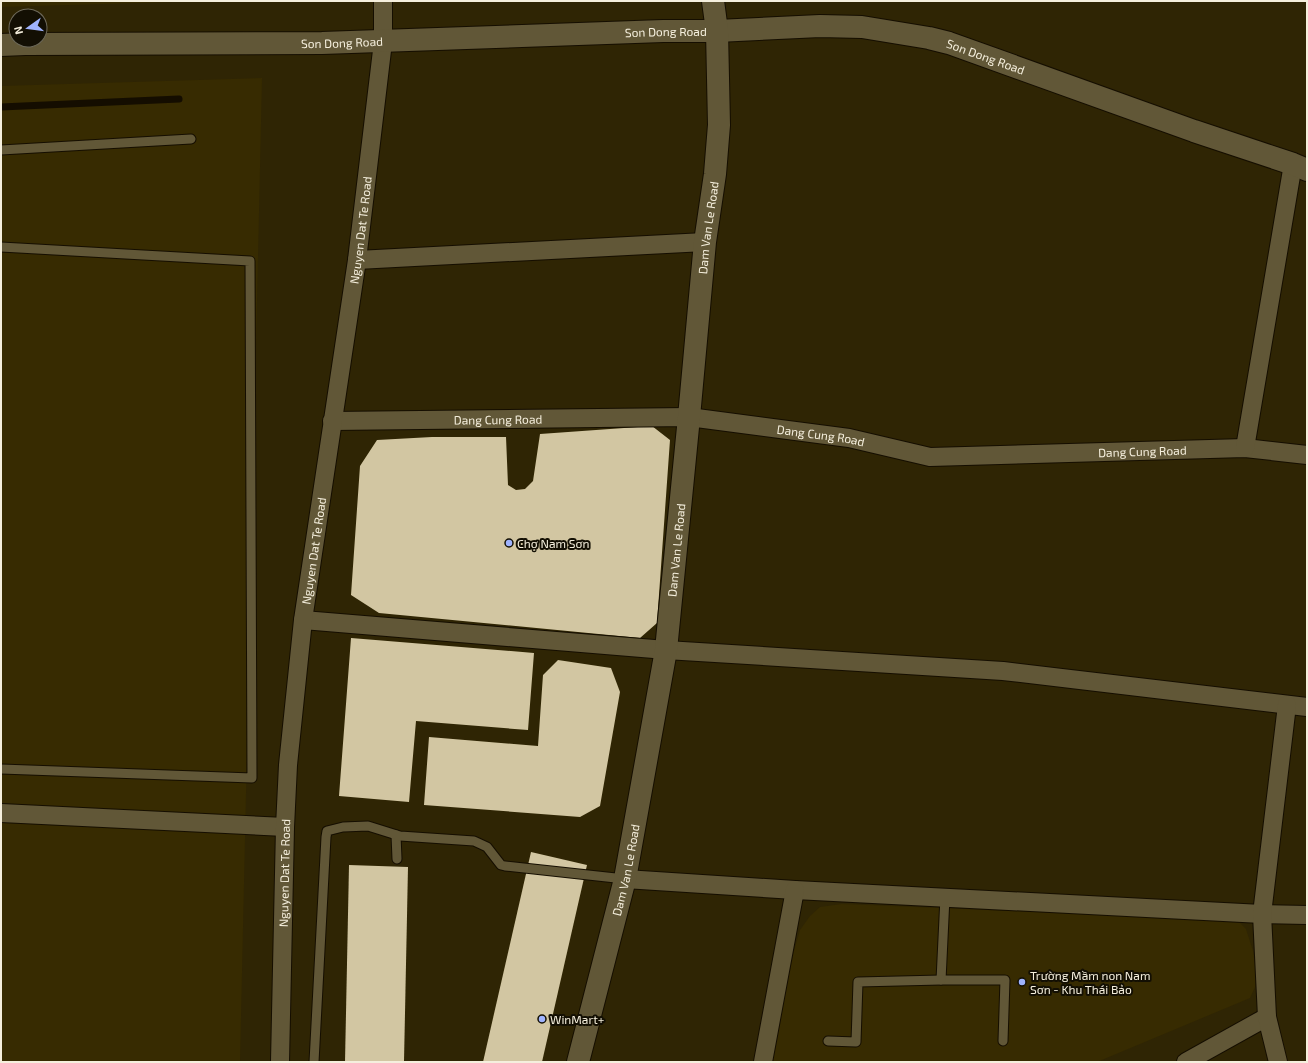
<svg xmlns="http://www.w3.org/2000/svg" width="1308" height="1063" viewBox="0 0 1308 1063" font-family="'Exo 2',sans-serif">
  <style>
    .built { fill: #372b01 }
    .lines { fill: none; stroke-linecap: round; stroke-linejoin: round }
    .stream { stroke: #140d00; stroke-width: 7 }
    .building { fill: #d2c6a2 }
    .lane-casing { stroke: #150e00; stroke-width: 11 }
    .street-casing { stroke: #150e00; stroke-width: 20 }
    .secondary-casing { stroke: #150e00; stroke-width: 24 }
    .lane { stroke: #615737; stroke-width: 9 }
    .street { stroke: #615737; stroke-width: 18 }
    .secondary { stroke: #615737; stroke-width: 22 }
    .poi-dot { fill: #9fb3fd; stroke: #130f03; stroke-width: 1.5 }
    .labels { text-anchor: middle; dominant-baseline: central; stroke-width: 4; stroke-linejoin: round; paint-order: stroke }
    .street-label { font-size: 12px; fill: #f5efdd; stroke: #130f03 }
    .poi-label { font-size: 12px; fill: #f5efdd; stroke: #130f03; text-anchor: start }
  </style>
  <rect width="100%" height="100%" fill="#2f2504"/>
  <!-- built -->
  <g class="built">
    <path d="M 1,1 L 207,1 L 1,7 Z"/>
    <path d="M 262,78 L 240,1062 L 1,1062 L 1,86 Z"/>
    <path d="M 842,904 L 1237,920 L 1246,929 L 1253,951 L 1257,976 L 1255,987 L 1250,998 L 1097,1062 L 771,1062 L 794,951 L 800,930 L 810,916 L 820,907 Z"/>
  </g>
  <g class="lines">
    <!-- stream -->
    <path class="stream" d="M 1,107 L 179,99"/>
  </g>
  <!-- building -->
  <g class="building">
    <path d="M 652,426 L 670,440 L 657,623 L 640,638 L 379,613 L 351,595 L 360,466 L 377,440 L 432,437 L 506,437 L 508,485 L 516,490 L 525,489 L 533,481 L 540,434 Z"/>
    <path d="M 351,638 L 534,653 L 528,730 L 416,721 L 409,802 L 339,796 Z"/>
    <path d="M 558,660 L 611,668 L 620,692 L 600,806 L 580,817 L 424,805 L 429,737 L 538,746 L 543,675 Z"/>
    <path d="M 531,852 L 587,865 L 542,1062 L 483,1062 Z"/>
    <path d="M 349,865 L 408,867 L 404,1062 L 345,1062 Z"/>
  </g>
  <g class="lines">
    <!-- lane casing -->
    <g class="lane-casing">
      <g id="lane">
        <path d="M 1,150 L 191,139"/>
        <path d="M 1,247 L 250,261 L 252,778 L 1,769"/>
        <path d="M 396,835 L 397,859"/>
        <path d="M 945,897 L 941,980 L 1005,980 L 1003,1041"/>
        <path d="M 828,1041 L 856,1042 L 858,982 L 941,980"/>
        <path d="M 314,1062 L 326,837 L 327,831 L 343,827 L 368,826 L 400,836 L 474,841 L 487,847 L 501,865 L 505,866 L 625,879"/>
      </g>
    </g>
    <!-- street casing -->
    <g class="street-casing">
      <g id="street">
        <path d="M 357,260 L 705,242"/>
        <path id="s1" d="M 332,421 L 689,417 L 849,438 L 930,457 L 1245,448 L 1307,455"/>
        <path d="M 1245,448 L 1293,164"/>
        <path d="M 303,620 L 666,650 L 1003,671 L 1307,707"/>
        <path d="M 1,813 L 285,827"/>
        <path d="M 625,879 L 795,890 L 1262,914 L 1307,915"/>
        <path id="s2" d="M 280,1062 L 285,827 L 288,765 L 303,620 L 357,260 L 383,42 L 383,1"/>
        <path d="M 763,1062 L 795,890"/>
        <path d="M 1186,1062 L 1267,1017"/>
        <path d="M 1278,1062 L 1267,1017 L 1262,914 L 1287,705"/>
      </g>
    </g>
    <!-- secondary casing -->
    <g class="secondary-casing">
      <g id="secondary">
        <path id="s3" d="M 1,45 L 25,44 L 322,43 L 663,31 L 717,31 L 820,26 L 862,27 L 929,38 L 949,43 L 1194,131 L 1293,164 L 1307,170"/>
        <path id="s4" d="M 578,1062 L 625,879 L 666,650 L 689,417 L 705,242 L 715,174 L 719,125 L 717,31 L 713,1"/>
      </g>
    </g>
    <!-- lane -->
    <use href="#lane" class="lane"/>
    <!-- street -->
    <use href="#street" class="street"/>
    <!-- secondary -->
    <use href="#secondary" class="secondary"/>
  </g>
  <!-- markers -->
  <g class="poi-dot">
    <circle cx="509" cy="543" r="4"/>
    <circle cx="1022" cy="982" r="4"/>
    <circle cx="542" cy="1019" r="4"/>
  </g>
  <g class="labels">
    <!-- street labels -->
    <g class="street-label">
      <text stroke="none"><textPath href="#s3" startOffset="665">Son Dong Road</textPath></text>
      <text stroke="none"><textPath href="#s3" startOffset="341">Son Dong Road</textPath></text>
      <text stroke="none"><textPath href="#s3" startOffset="989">Son Dong Road</textPath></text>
      <text stroke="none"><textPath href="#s4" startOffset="846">Dam Van Le Road</textPath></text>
      <text stroke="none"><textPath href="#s2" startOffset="837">Nguyen Dat Te Road</textPath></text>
      <text stroke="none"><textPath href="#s1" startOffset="166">Dang Cung Road</textPath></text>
      <text stroke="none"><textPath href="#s1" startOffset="490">Dang Cung Road</textPath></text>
      <text stroke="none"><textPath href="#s1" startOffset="814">Dang Cung Road</textPath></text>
      <text stroke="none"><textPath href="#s2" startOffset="513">Nguyen Dat Te Road</textPath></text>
      <text stroke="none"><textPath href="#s4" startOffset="522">Dam Van Le Road</textPath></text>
      <text stroke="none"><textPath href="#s4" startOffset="198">Dam Van Le Road</textPath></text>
      <text stroke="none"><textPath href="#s2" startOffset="189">Nguyen Dat Te Road</textPath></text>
    </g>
    <!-- poi labels -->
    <g class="poi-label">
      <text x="517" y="543">Chợ Nam Sơn</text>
      <text x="1030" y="975">Trường Mầm non Nam<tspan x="1030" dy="14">Sơn - Khu Thái Bảo</tspan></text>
      <text x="550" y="1019">WinMart+</text>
    </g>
  </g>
  <!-- border -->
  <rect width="1308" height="1063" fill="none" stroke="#f5efdd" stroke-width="4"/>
  <!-- north arrow -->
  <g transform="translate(28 28) rotate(256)"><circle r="19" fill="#130f03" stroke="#6d695a"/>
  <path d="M0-3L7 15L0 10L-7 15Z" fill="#9fb3fd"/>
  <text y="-6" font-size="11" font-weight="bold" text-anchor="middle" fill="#f5efdd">N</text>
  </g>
</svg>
